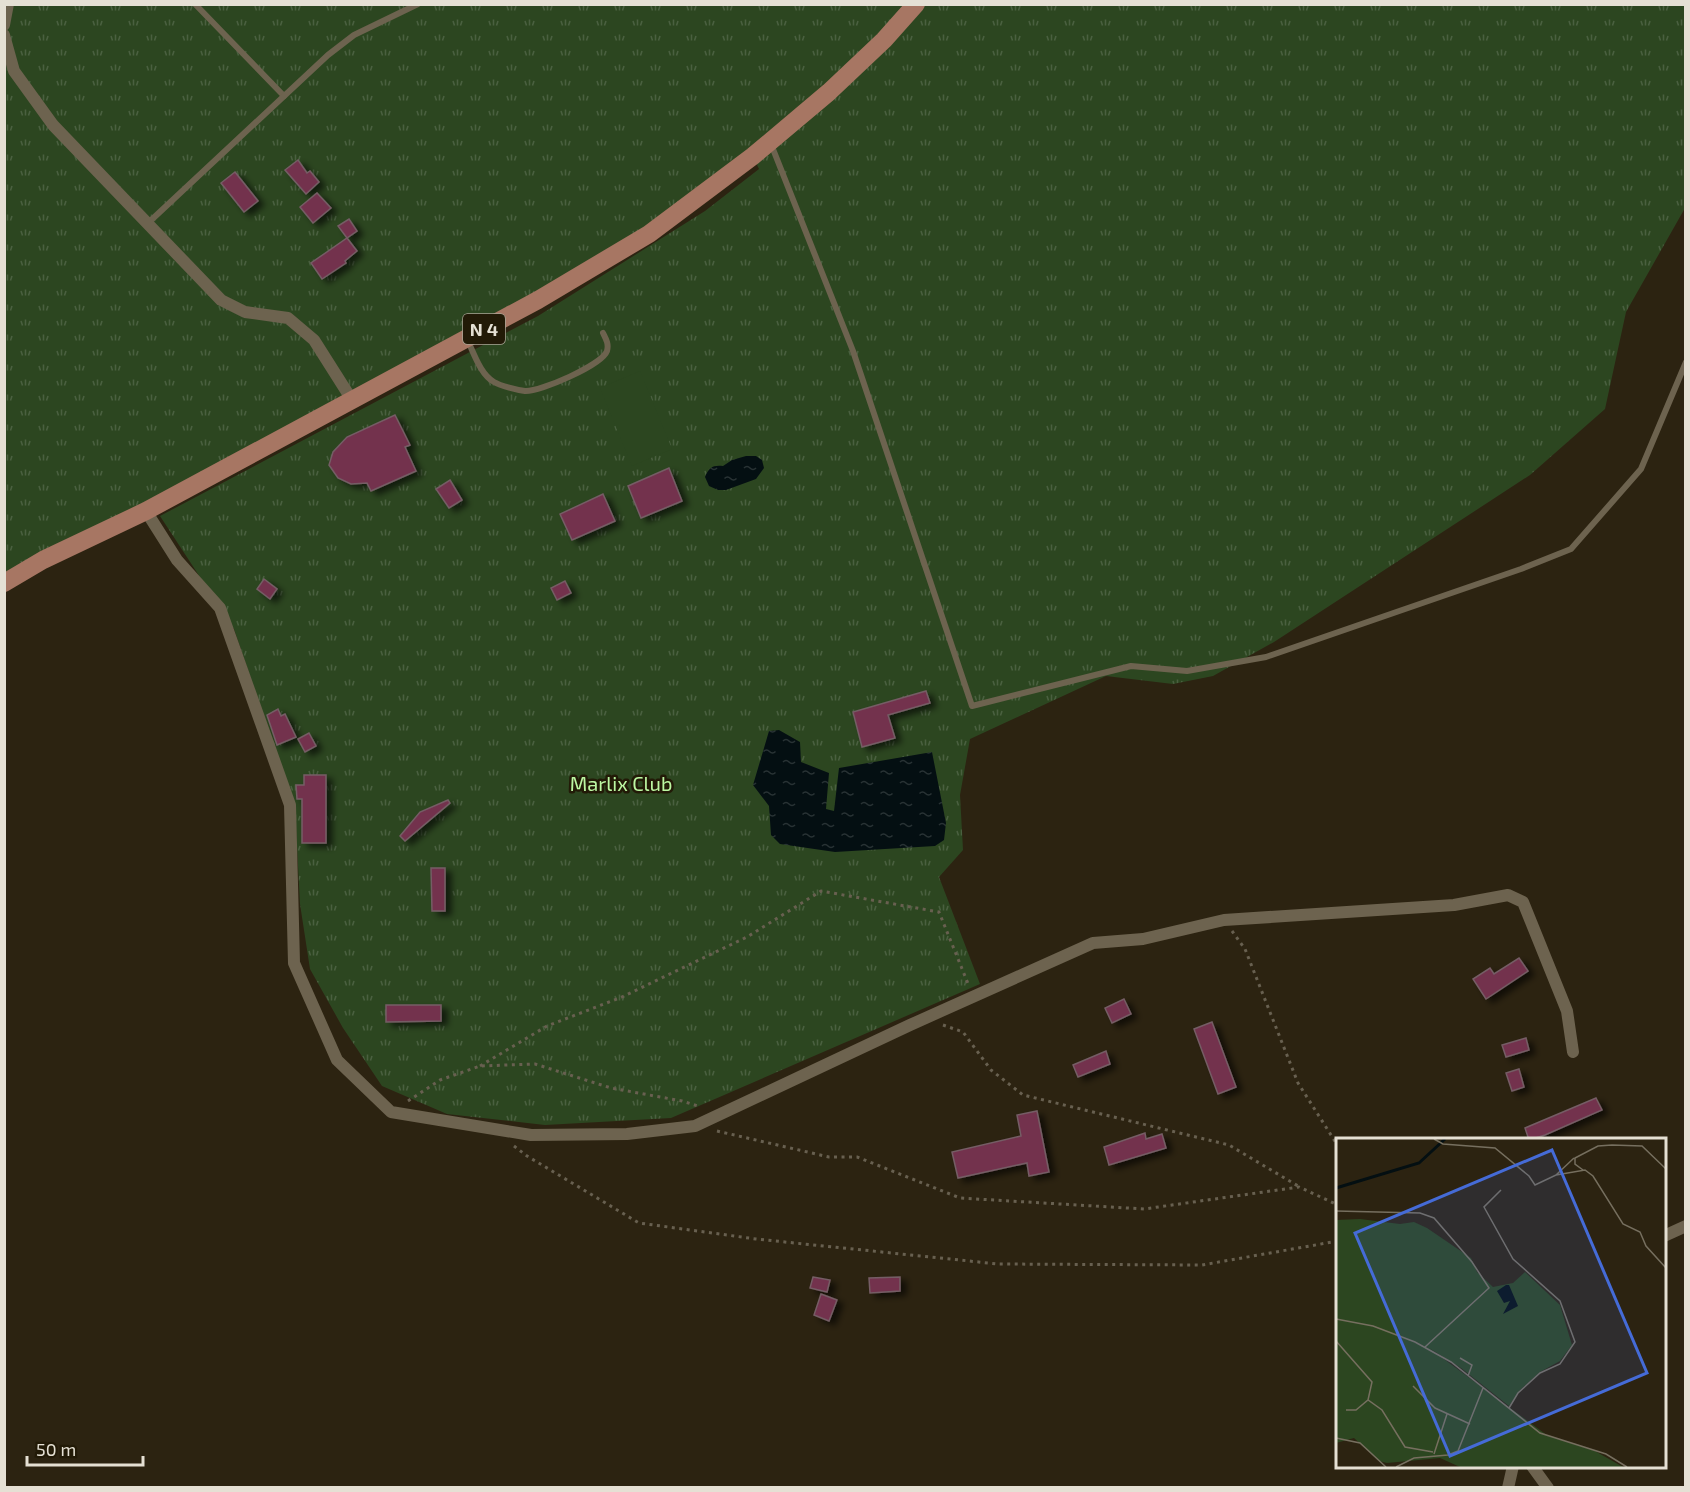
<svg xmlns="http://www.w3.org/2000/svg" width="1690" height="1492" viewBox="0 0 1690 1492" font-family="'Exo 2',sans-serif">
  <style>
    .grass { fill: url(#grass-tufts) }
    .pitch { fill: #2c4620 }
    .water { fill: url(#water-ripples) }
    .building { fill: #73324d; stroke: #755d65; stroke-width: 1.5; filter: url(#shadow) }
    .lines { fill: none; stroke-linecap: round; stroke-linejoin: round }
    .path { stroke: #686050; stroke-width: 3; stroke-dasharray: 3 4.5; stroke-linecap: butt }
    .service { stroke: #6d634f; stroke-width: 6 }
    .minor { stroke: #6d634f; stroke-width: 12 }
    .primary { stroke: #a77663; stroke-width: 18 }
    .labels { text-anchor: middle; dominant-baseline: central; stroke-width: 5; stroke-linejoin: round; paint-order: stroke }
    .shield { fill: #221a07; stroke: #aaa596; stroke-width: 1.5 }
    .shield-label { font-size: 18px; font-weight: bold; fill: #e5e0d4 }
    .park-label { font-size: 20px; fill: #bcf7a2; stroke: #221a07 }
    .inset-river { fill: none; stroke: #040f12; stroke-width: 3 }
    .inset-road { fill: none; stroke: #766f5f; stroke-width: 1.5 }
    .view { fill: #456bd7; fill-opacity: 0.15; stroke: #456bd7; stroke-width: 3 }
    .inset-edge { fill: none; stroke: #e5e0d4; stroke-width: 3 }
  </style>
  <defs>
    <pattern id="grass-tufts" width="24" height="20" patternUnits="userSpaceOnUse" patternTransform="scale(1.5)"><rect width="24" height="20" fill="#2c4620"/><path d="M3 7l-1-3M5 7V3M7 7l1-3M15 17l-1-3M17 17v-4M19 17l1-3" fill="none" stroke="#4a6040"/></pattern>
    <pattern id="water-ripples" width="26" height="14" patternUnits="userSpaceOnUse" patternTransform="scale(1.5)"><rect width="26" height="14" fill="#040f12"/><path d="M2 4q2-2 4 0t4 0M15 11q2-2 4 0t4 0" fill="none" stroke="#283234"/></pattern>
    <filter id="shadow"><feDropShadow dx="6" dy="4" stdDeviation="3" flood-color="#0009"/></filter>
  </defs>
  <rect width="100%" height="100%" fill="#2c2311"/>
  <!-- grass -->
  <path class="grass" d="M 5,5 L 1685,5 L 1685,208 L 1626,312 L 1605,409 L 1530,475 L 1274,642 L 1213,676 L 1173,684 L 1106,676 L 970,739 L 960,795 L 963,850 L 939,877 L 980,984 L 671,1118 L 545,1125 L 447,1114 L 382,1086 L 343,1028 L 310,969 L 300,904 L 295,808 L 234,629 L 160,516 L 538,316 L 705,211 L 759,169 L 753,156 L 603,262 L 5,583 Z"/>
  <!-- pitch -->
  <path class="pitch" d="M 640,371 L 672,449 L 632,466 L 600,388 Z"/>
  <!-- water -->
  <g class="water">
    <path d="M 746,456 L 756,456 L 762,460 L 764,468 L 756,479 L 726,490 L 718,490 L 709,486 L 705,477 C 709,467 713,465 723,466 L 732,460 Z"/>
    <path d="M 779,730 L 800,742 L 801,762 L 829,773 L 826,809 L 834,811 L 839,768 L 932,752 L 946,823 L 944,840 L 935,846 L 835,852 L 780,844 L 771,835 L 769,806 L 753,785 L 769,731 Z"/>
  </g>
  <!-- building -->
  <g class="building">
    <path d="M 298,160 L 307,173 L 310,171 L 319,182 L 306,194 L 285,170 Z"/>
    <path d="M 235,172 L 258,201 L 244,212 L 221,183 Z"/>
    <path d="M 317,193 L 331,208 L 313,223 L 300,207 Z"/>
    <path d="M 349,219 L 357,231 L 347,238 L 338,226 Z"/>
    <path d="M 347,238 L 357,251 L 345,261 L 346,263 L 322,279 L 311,263 Z"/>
    <path d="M 395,415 L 410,445 L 405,447 L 416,471 L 371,491 L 367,483 L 351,484 L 338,478 L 329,465 L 333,452 L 347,437 Z"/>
    <path d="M 669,468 L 682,501 L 641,518 L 628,486 Z"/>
    <path d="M 450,480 L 462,500 L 449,508 L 436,489 Z"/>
    <path d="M 603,494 L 615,521 L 572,540 L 560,514 Z"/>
    <path d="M 264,579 L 277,589 L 270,599 L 257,589 Z"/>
    <path d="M 565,581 L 571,593 L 557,600 L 551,588 Z"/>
    <path d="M 926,691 L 930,703 L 888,715 L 895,738 L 862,747 L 853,712 Z"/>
    <path d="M 278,709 L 281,716 L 285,714 L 296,737 L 277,745 L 267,715 Z"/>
    <path d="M 309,733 L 316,746 L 305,752 L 298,739 Z"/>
    <path d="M 304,775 L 326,775 L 326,843 L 302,843 L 302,799 L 297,799 L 296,785 L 304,785 Z"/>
    <path d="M 448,800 L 450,803 L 405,841 L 400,836 L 420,812 Z"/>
    <path d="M 431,868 L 445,868 L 445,911 L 432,911 Z"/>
    <path d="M 1519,958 L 1528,971 L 1486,999 L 1473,979 L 1490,968 L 1494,974 Z"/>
    <path d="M 1124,999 L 1131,1014 L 1112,1023 L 1105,1008 Z"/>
    <path d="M 386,1005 L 441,1005 L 441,1021 L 386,1022 Z"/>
    <path d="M 1212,1022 L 1236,1087 L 1218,1094 L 1194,1029 Z"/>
    <path d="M 1526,1038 L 1529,1050 L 1506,1057 L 1502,1045 Z"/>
    <path d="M 1106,1051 L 1110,1064 L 1078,1077 L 1073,1065 Z"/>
    <path d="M 1519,1069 L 1524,1087 L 1512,1091 L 1506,1073 Z"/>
    <path d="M 1596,1098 L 1602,1110 L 1545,1135 L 1529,1140 L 1525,1128 Z"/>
    <path d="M 1037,1111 L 1049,1172 L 1029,1176 L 1027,1163 L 958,1178 L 952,1152 L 1021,1136 L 1017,1115 Z"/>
    <path d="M 1145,1133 L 1146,1139 L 1162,1134 L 1166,1148 L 1109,1165 L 1104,1147 Z"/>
    <path d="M 813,1277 L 830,1280 L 827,1292 L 810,1288 Z"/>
    <path d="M 900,1277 L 900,1291 L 870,1293 L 869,1278 Z"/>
    <path d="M 821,1294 L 837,1300 L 829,1321 L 814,1315 Z"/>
  </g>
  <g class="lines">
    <!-- path -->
    <g class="path">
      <path d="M 1232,931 L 1245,949 L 1298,1083 L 1338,1146"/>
      <path d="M 943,1025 L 963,1032 L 991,1070 L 1023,1095 L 1229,1145 L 1298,1186"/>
      <path d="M 480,1066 L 547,1026 L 622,997 L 747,937 L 821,891 L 939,912 L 969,986"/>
      <path d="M 408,1101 L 440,1080 L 480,1066 L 535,1064 L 611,1088 L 682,1101 L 701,1107"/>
      <path d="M 717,1131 L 829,1157 L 857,1157 L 960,1198 L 1144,1209 L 1299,1187 L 1338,1205"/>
      <path d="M 514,1146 L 527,1156 L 639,1223 L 756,1239 L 998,1264 L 1202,1265 L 1338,1241"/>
    </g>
    <!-- service -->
    <g class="service">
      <path d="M 195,4 L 284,96"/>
      <path d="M 771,144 L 853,351 L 972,706 L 1131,666 L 1187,671 L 1266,657 L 1521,569 L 1571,549 L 1641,469 L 1686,362"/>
      <path d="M 147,224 L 328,55 L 354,35 L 418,4"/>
      <path d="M 467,339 C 474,353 480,374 494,382 C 501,386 517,390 525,391 C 540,392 602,365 607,351 C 609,344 606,339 603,333"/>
    </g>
    <!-- minor -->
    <g class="minor">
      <path d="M 4,25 L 8,4"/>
      <path d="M 4,35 L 14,71 L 53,125 L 221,300 L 245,312 L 288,318 L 314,340 L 352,400"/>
      <path d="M 146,511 L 177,560 L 220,608 L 290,805 L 294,963 L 337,1060 L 391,1112 L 531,1135 L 627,1134 L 695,1126 L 910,1025 L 1093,943 L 1143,939 L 1224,920 L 1454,905 L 1508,895 L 1523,902 L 1567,1011 L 1573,1052"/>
      <path d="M 1664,1236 L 1686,1226"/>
      <path d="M 1532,1466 L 1548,1488"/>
      <path d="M 1508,1488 L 1513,1466"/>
    </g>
    <!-- primary -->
    <path class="primary" d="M 4,583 L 43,560 L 146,511 L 538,300 L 649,234 L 753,156 L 829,92 L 884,40 L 916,4"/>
  </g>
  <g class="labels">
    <!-- shield labels -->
    <rect class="shield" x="463" y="314" width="42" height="30" rx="4.5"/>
    <g class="shield-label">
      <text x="484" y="329">N 4</text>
    </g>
    <!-- park labels -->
    <g class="park-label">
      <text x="621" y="783">Marlix Club</text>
    </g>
  </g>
  <!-- overview -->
  <g transform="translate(1336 1138)">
    <rect width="330" height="330" fill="#2c2311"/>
    <path d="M 24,81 L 64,86 L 78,84 L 91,90 L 135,120 L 141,134 L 157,149 L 177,145 L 189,134 L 224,167 L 236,207 L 224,223 L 204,234 L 184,252 L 173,268 L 125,230 L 93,210 L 212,298 L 259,313 L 287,329 L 124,329 L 104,320 L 51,325 L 43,323 L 18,300 L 0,305 L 0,82 Z" fill="#2c4620"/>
    <path d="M 170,147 L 173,147 L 182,168 L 167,176 L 174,163 L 168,165 L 161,153 Z" fill="#040f12"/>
    <path class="inset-river" d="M 0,50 L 83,25 L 109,1"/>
    <path class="inset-road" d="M 98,1 L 107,6 L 159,10 L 193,38 L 199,47 L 220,37 L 249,32 L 257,38 L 287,86 L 304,94 L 310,108 L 330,130M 247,32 L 239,26 L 239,20 L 262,8 L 276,7 L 306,8 L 330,31M 220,37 L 238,20M 165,52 L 148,69 L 177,121 L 224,163 L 239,204 L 224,226 L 204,235 L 182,255 L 173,270M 0,73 L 84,75 L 98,80 L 136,124 L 153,150 L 89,209M 0,181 L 37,188 L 79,204 L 115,224 L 204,295 L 270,316 L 291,329M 0,203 L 36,244 L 32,262M 124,220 L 136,227 L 132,238M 77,248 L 99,270 L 134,286M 10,272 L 20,272 L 32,262 L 46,272 L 69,309 L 97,314M 0,300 L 24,305 L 50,329M 98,316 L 111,276M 60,329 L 78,320 L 112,317 L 122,313 L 147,250"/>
    <path class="view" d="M 216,12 L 311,235 L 114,318 L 19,95 Z"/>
    <rect width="330" height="330" class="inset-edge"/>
  </g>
  <!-- border -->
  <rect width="1690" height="1492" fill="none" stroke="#e5e0d4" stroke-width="12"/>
  <!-- scale -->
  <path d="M27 1456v9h116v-9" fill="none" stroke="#e5e0d4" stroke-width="3"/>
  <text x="36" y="1456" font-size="18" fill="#e5e0d4" stroke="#221a07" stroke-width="4.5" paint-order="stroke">50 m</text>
</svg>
